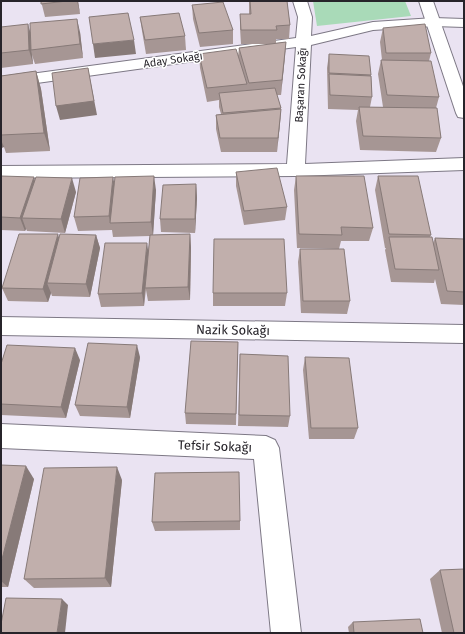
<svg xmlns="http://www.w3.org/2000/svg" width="465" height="634" viewBox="0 0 465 634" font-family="'Fira Sans',sans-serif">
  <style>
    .green { fill: #a9dab8 }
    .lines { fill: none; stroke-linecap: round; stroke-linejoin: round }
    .street-casing { stroke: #7d7885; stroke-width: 2 }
    .secondary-casing { stroke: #7d7885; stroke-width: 2 }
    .street { fill: #fff; fill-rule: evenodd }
    .secondary { fill: #fff; fill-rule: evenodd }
    .wall { fill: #a69694 }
    .shaded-wall { fill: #877a78 }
    .building { fill: #c1afac; stroke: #877a78 }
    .labels { text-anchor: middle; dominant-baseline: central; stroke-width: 3; stroke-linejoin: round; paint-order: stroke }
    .far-street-label { font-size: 11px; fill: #27242a; stroke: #fff }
    .street-label { font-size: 13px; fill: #27242a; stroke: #fff }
  </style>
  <rect width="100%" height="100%" fill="#eae3f2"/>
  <!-- green -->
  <path class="green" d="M 313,1 L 405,1 L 411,16 L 317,26 Z"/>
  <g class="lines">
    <!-- street casing -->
    <g class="street-casing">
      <g id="street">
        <path d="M 293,1 L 307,1 L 312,17 L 311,36 L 373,22 L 434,18 L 464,19 L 464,27 L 434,26 L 373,30 L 311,45 L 305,164 L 464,158 L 464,170 L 296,176 L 1,178 L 1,166 L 287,164 L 296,47 L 1,88 L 1,78 L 296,38 L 298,17 Z"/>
        <path d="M 1,317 L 464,325 L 464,343 L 1,335 Z"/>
        <path d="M 1,424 L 266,436 L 275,440 L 279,448 L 301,633 L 271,633 L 254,459 L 1,448 Z"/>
      </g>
    </g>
    <!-- secondary casing -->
    <g class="secondary-casing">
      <path id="secondary" d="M 419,1 L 433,1 L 464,89 L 464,118 L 458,117 L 456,113 Z"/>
    </g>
    <!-- street -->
    <use href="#street" class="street"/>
    <!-- secondary -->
    <use href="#secondary" class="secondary"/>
  </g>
  <!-- wall -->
  <g class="wall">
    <path d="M 41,1 L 78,1 L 80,14 L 45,17 Z"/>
    <path d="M 249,1 L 287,1 L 290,25 L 289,39 L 276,39 L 276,43 L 286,42 L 281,95 L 277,95 L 281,108 L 280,123 L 277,152 L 221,152 L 216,129 L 216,115 L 221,114 L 219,107 L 219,100 L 207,102 L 200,68 L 199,54 L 238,56 L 239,48 L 271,44 L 241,44 L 240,28 L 240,14 L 249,14 Z"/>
    <path d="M 192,5 L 233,30 L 233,44 L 200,47 L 193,19 Z"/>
    <path d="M 140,17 L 185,36 L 186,50 L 146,54 L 142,31 Z"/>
    <path d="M 1,27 L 30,32 L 80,32 L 83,58 L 35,64 L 32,55 L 33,64 L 1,68 Z"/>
    <path d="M 383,28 L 431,53 L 429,61 L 439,97 L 436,108 L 441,138 L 436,152 L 360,150 L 356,121 L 358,110 L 328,109 L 327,68 L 329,54 L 371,75 L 372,97 L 370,107 L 383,107 L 378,74 L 381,60 L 382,60 L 380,42 Z"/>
    <path d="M 36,71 L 41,89 L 50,151 L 6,153 L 4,147 L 1,148 L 1,76 Z"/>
    <path d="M 236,172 L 287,207 L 285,220 L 244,225 L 236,186 Z"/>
    <path d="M 1,176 L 35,180 L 76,192 L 65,233 L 27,231 L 26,229 L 25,231 L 1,230 Z"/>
    <path d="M 296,176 L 373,228 L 369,241 L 341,241 L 339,249 L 297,248 L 294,190 Z"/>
    <path d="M 378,176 L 431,235 L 430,237 L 433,243 L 435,238 L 464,239 L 464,305 L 441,304 L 435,279 L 434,283 L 391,282 L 385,250 L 386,248 L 385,248 L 375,190 Z"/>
    <path d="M 115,183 L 156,190 L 153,235 L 190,234 L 191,248 L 190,300 L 148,301 L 146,290 L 144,306 L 101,307 L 98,294 L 148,253 L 150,236 L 113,237 L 112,230 L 78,231 L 74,217 Z"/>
    <path d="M 196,184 L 197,198 L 195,233 L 161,232 L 160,219 Z"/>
    <path d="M 96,235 L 100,248 L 90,297 L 52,296 L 51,293 L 48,302 L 8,301 L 2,288 L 59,237 Z"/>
    <path d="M 300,249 L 350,301 L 347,314 L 301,313 L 298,262 Z"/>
    <path d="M 213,293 L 287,293 L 285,306 L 213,306 Z"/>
    <path d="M 238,342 L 236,425 L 186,424 L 185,413 Z"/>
    <path d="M 240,354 L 290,416 L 288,427 L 238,426 Z"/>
    <path d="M 140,357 L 130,418 L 80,416 L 75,405 Z"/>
    <path d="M 305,357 L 358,428 L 354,439 L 309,439 L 303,370 Z"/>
    <path d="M 80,360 L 66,418 L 1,415 L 1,364 Z"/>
    <path d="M 1,465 L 34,479 L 8,587 L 1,587 Z"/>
    <path d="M 122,480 L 111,587 L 34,588 L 24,579 Z"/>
    <path d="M 240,521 L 240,530 L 155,531 L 152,522 Z"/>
    <path d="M 440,570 L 464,633 L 442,633 L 430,579 Z"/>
    <path d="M 353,622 L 423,633 L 349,633 L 348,627 Z"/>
  </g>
  <!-- shaded-wall -->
  <g class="shaded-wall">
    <path d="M 77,1 L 78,1 L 80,14 Z"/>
    <path d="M 77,19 L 80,32 L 83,58 L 80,44 Z"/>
    <path d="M 28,24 L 32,38 L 31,50 L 32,55 L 33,64 L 29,50 Z"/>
    <path d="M 134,40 L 136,54 L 95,58 L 93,44 Z"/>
    <path d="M 286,42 L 285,56 L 281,95 L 282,80 Z"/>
    <path d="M 88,68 L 97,115 L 60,120 L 56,106 Z"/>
    <path d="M 36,71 L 41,89 L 50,151 L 44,133 Z"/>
    <path d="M 281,109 L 280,123 L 277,152 L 278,138 Z"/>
    <path d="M 1,140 L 4,147 L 1,148 Z"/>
    <path d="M 154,176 L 156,190 L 153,236 L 151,222 Z"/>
    <path d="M 34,177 L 38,191 L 22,218 L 26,229 L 25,231 L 20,218 Z"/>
    <path d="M 113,177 L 116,191 L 110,223 L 109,216 Z"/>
    <path d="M 72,178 L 76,192 L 65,233 L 61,219 Z"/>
    <path d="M 196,184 L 197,198 L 195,233 L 195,219 Z"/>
    <path d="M 58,234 L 62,248 L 47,283 L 51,293 L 48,302 L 43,289 Z"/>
    <path d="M 190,234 L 191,248 L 190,300 L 188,287 Z"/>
    <path d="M 96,235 L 100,248 L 90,297 L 86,284 Z"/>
    <path d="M 147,243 L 149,256 L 145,288 L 144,306 L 142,293 Z"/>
    <path d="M 137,345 L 140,357 L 130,418 L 127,407 Z"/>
    <path d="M 75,348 L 80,360 L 66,418 L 61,407 Z"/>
    <path d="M 26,466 L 34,479 L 8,587 L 1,581 L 1,563 Z"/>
    <path d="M 117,467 L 122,480 L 111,587 L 105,578 Z"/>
    <path d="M 62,599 L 68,605 L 65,633 L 57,633 Z"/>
  </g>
  <!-- building -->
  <g class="building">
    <path d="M 41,1 L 67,1 L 41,4 Z"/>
    <path d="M 250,1 L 287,1 L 290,25 L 276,26 L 277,30 L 241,30 L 240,14 L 251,14 Z"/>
    <path d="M 223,2 L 233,30 L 199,33 L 192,5 Z"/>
    <path d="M 128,13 L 134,40 L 93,44 L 89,17 Z"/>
    <path d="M 179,13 L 185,36 L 145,40 L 140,17 Z"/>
    <path d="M 77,19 L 80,44 L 31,50 L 30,23 Z"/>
    <path d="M 28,24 L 29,50 L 1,53 L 1,27 Z"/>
    <path d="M 425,24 L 431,53 L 386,53 L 383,28 Z"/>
    <path d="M 286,42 L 282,80 L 249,83 L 239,48 Z"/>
    <path d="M 236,49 L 247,84 L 207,88 L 199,54 Z"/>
    <path d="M 329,54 L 369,56 L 371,75 L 329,73 Z"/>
    <path d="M 381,60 L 431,61 L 439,97 L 387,95 Z"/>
    <path d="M 88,68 L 94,101 L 56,106 L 52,73 Z"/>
    <path d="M 36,71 L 44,133 L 1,135 L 1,76 Z"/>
    <path d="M 329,74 L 371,76 L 372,97 L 330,95 Z"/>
    <path d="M 275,88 L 281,108 L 223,113 L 219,93 Z"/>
    <path d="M 359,107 L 437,108 L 441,138 L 363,136 Z"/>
    <path d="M 281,109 L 278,138 L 220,138 L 216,115 Z"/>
    <path d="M 277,168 L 287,207 L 244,211 L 236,172 Z"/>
    <path d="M 1,176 L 34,177 L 20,218 L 1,217 Z"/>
    <path d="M 154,176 L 151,222 L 110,223 L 115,177 Z"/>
    <path d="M 296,176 L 364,176 L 373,228 L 341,227 L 342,235 L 299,234 Z"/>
    <path d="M 378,176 L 418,176 L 431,235 L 389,234 Z"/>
    <path d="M 36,177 L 72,178 L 61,219 L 22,218 Z"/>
    <path d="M 113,177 L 109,216 L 74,217 L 80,178 Z"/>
    <path d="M 196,184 L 195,219 L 160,219 L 163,185 Z"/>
    <path d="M 19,234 L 58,234 L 43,289 L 2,288 Z"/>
    <path d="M 60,234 L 96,235 L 86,284 L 47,283 Z"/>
    <path d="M 190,234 L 188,287 L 145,288 L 150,235 Z"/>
    <path d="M 389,237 L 432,237 L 439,270 L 395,269 Z"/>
    <path d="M 435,238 L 464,239 L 464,292 L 447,291 Z"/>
    <path d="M 214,239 L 284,239 L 287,293 L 213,293 Z"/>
    <path d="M 105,243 L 147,243 L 142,293 L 98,294 Z"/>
    <path d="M 300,249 L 344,249 L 350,301 L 303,301 Z"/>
    <path d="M 191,341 L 238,342 L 236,414 L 185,413 Z"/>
    <path d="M 88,343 L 137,345 L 127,407 L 75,405 Z"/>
    <path d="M 7,345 L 75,348 L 61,407 L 1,404 L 1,364 Z"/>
    <path d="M 240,354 L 288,356 L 290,416 L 239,415 Z"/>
    <path d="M 305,357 L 349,358 L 358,428 L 311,428 Z"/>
    <path d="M 1,465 L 26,466 L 1,563 Z"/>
    <path d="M 117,467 L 105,578 L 24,579 L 44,468 Z"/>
    <path d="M 239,472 L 240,521 L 152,522 L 155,473 Z"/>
    <path d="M 464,569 L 464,633 L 454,633 L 440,570 Z"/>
    <path d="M 6,598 L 62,599 L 57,633 L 1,633 L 1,624 Z"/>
    <path d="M 420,619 L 423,633 L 354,633 L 353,622 Z"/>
  </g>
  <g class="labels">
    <!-- far-street labels -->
    <g class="far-street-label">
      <text transform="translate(173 60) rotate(-8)">Aday Sokağı</text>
      <text transform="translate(301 85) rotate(-87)">Başaran Sokağı</text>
    </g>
    <!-- street labels -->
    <g class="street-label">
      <text transform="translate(233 330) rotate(1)">Nazik Sokağı</text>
      <text transform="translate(215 446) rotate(2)">Tefsir Sokağı</text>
    </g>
  </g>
  <!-- border -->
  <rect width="465" height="634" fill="none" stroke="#27242a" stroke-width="4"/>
</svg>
